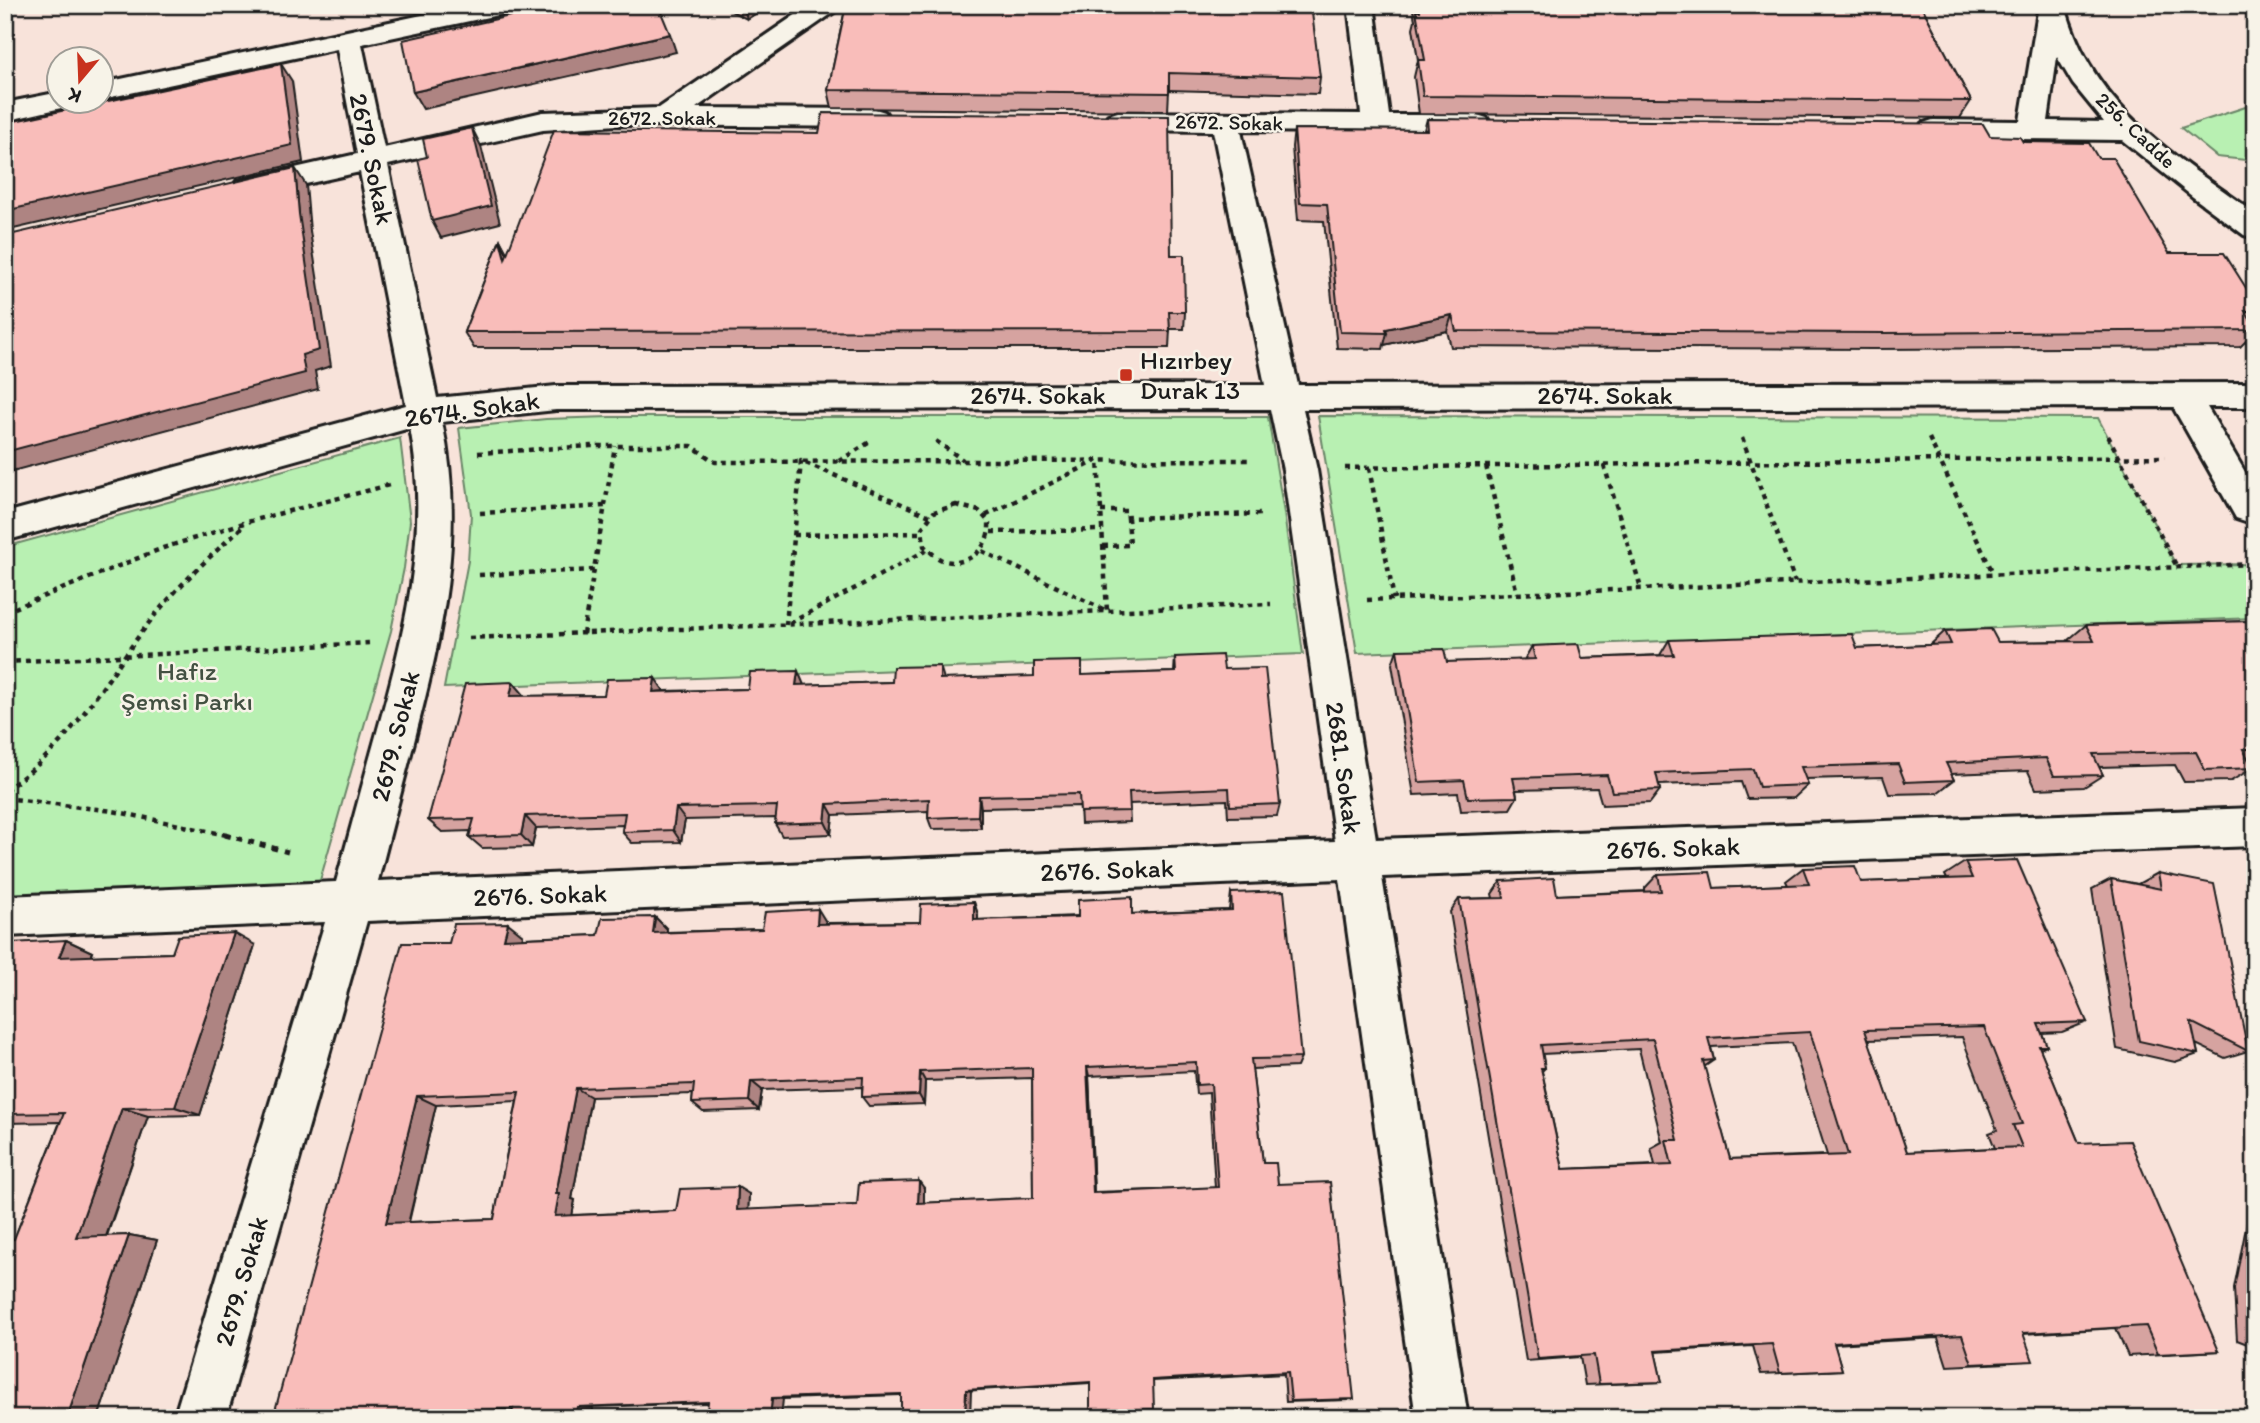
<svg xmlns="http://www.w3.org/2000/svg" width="2260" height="1423" viewBox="0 0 2260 1423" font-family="Itim,sans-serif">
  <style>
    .green { fill: #b8f0b2; stroke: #6a8667; stroke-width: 2 }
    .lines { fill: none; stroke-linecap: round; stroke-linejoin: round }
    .minor-casing { stroke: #1c1c1c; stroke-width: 6 }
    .path-far1 { stroke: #1c1c1c; stroke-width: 4.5; stroke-dasharray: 5 5; stroke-linecap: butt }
    .path { stroke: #1c1c1c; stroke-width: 5; stroke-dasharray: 6 6; stroke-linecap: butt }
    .minor { fill: #f7f3e8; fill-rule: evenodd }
    .wall { fill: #d6a3a0; stroke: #1c1c1c; stroke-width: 2; fill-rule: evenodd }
    .shaded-wall { fill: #ae8482; stroke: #1c1c1c; stroke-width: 2 }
    .building { fill: #f9bdba; stroke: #1c1c1c; stroke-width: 2; fill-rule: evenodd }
    .poi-dot { fill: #c8321e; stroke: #f7f3e8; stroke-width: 2.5 }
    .labels { text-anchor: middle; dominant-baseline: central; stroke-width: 5; stroke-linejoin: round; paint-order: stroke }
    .far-street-label { font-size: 21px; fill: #1c1c1c; stroke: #f7f3e8 }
    .street-label { font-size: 26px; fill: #1c1c1c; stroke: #f7f3e8 }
    .poi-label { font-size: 26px; fill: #1c1c1c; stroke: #f7f3e8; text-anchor: start }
    .park-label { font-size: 26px; fill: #435142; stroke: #f7f3e8 }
  </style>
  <rect width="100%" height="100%" fill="#f8e3da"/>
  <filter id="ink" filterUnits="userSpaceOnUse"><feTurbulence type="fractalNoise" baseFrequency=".0143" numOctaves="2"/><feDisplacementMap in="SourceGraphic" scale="14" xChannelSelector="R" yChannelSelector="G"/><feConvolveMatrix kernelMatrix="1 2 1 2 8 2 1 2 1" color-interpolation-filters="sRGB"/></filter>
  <g filter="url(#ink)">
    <!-- green -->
    <g class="green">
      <path d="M 2255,104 L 2255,161 L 2217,157 L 2181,128 Z"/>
      <path d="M 1318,416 L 2098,418 L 2176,565 L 2255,564 L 2255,618 L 1357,653 Z"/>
      <path d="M 610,417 L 1268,417 L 1284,513 L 1303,654 L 444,688 L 468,561 L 471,514 L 459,428 L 546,419 Z"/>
      <path d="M 400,438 L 410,521 L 404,568 L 391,631 L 319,884 L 5,896 L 5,547 Z"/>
    </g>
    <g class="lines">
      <!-- minor casing -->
      <g class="minor-casing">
        <g id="minor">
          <path d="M 469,5 L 520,5 L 516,10 L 507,13 L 362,44 L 384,148 L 543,112 L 659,108 L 810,5 L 841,5 L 837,10 L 696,108 L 875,109 L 885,112 L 889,118 L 885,124 L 875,127 L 618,125 L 543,130 L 388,165 L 437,398 L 556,386 L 1265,385 L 1213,131 L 1118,130 L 1108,127 L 1104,121 L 1108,115 L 1118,112 L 1361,114 L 1348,5 L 1374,5 L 1389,115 L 1477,115 L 1487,118 L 1491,124 L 1487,130 L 1477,133 L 1241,131 L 1298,385 L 2255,383 L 2255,407 L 2207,407 L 2255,489 L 2255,519 L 2248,522 L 2236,518 L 2173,407 L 1303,409 L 1317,470 L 1376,839 L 2255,808 L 2255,846 L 1382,877 L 1468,1418 L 1416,1418 L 1340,879 L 367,921 L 226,1418 L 174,1418 L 325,922 L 5,936 L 5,896 L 336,882 C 349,836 361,789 374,743 C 403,640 431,535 410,428 L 5,541 L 5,513 L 406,405 L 360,172 L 247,197 L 237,195 L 232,188 L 237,181 L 357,154 L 337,49 L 102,99 L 102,83 ZM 1270,409 L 1283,470 L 1335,841 L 378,881 C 390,834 402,788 414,742 C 442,634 466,533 442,422 L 556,410 Z"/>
          <path d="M 2039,5 L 2065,5 C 2091,107 2174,155 2255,213 L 2255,238 L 2244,235 L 2193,197 L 2122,140 L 1933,138 L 1923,135 L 1919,129 L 1923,123 L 1933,120 L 2020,121 ZM 2057,57 L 2073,84 L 2104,122 L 2048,121 Z"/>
          <path d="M 60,92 L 60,102 L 73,102 L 70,106 L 5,121 L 5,103 Z"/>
        </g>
      </g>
      <!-- path-far1 -->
      <g class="path-far1">
        <path d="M 2108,436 L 2176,565"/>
        <path d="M 1742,438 L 1795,582"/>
        <path d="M 1929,438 L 1993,573"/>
        <path d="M 936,441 L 963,460"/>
        <path d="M 478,453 L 591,446 L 692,446 L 715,462 L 1251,460"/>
        <path d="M 839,461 L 870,442"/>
        <path d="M 1604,465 L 1641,588"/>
        <path d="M 1486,466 L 1517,593"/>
        <path d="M 1345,468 L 2165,457"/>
        <path d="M 1369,468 L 1394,599"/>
        <path d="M 956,505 L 979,511 L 989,522 C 991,547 968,569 942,560 C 935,557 929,550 924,546 L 922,528 L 934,512 Z"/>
        <path d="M 1101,511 L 1127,511 L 1128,518 L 1260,514"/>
        <path d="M 480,513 L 605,506"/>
        <path d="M 991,532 L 1102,530"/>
        <path d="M 794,535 L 921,533"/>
        <path d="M 1103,546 L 1130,545 L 1128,518"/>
        <path d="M 982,551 L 1107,611 L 1098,460 L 985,516"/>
        <path d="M 479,575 L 594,570"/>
        <path d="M 1367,600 L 2255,564"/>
        <path d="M 5,612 L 163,548 L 247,522 L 389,485"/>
        <path d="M 790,623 L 927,550"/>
        <path d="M 786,625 L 801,461 L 930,516"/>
        <path d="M 583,634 L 615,446"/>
        <path d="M 469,638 L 1271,604"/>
        <path d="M 5,662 L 369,643"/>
        <path d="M 5,790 C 71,746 101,685 148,624 C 176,587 211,556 245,524"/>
        <path d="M 5,798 L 113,811 L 231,836"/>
      </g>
      <!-- path -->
      <path class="path" d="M 225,835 L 288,852"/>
      <!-- minor -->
      <use href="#minor" class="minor"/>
    </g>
    <!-- wall -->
    <g class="wall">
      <path d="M 719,5 L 769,5 L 747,19 Z"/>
      <path d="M 846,5 L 1320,77 L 1318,94 L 1169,90 L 1168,111 L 832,108 L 828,90 Z"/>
      <path d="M 1412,5 L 1921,5 L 1971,101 L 1960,118 L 1419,114 L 1414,77 L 1418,60 L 1413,28 L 1415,20 Z"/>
      <path d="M 1427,119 L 1990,136 L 2098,158 L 2169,253 L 2255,302 L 2255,318 L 2251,321 L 2255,327 L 2255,332 L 2240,347 L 1874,349 L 1451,347 L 1447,331 L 1384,345 L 1383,349 L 1337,348 L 1324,221 L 1298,220 L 1292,147 L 1294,129 L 1424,130 Z"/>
      <path d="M 819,133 L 1171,255 L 1185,312 L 1184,329 L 1170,329 L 1169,348 L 474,348 L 464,332 L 500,240 L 507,253 Z"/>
      <path d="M 2255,621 L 2255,761 L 2249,761 L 2253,768 L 2231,781 L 2184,782 L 2175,765 L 2099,767 L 2103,775 L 2084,787 L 2036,789 L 2028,771 L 1951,774 L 1954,780 L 1937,793 L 1889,794 L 1883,777 L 1805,779 L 1808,785 L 1794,798 L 1747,799 L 1741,782 L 1659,785 L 1660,790 L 1650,803 L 1602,805 L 1597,788 L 1516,790 L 1517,797 L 1510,809 L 1461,811 L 1458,793 L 1414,795 L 1392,664 L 1397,650 L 1447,662 L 1524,660 L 1532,646 L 1582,658 L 1660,655 L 1669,640 L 1857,648 L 1930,645 L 1945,631 L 1998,642 L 2069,641 L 2068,640 L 2086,625 Z"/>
      <path d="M 1175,657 L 1224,669 L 1280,804 L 1277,816 L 1228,817 L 1227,800 L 1129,804 L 1130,822 L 1081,824 L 1080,806 L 981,808 L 981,828 L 932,829 L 928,818 L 928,811 L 833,815 L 831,834 L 782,836 L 775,824 L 776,818 L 685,820 L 681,842 L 632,843 L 622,832 L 623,825 L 536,828 L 532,847 L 482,848 L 469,837 L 471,831 L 442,832 L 428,820 L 524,696 L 604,695 L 664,691 L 748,689 L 804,685 L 1174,672 Z"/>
      <path d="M 1965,862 L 2087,1022 L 2062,1032 L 2042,1033 L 2047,1046 L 2040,1049 L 2079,1143 L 2219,1351 L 2128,1356 L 2116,1328 L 2023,1334 L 2007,1363 L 1947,1366 L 1938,1338 L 1834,1344 L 1842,1370 L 1761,1374 L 1753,1346 L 1655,1352 L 1662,1382 L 1585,1385 L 1580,1357 L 1526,1361 L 1450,912 L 1459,899 L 1493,898 L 1492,894 L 1501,881 L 1557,895 L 1645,891 L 1645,888 L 1658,874 L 1714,888 L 1788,885 L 1786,881 L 1803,868 L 1861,882 L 1947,879 L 1945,875 ZM 1962,1037 L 1997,1130 L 1989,1133 L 1995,1148 L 1907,1152 L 1868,1040 ZM 1792,1043 L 1827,1155 L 1730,1159 L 1704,1067 L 1714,1060 L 1711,1047 ZM 1639,1049 L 1662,1142 L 1651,1148 L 1655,1165 L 1563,1169 L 1542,1071 L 1545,1068 L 1542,1054 Z"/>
      <path d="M 2158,873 L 2248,1051 L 2225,1058 L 2196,1044 L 2198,1054 L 2175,1062 L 2117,1049 L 2092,889 L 2111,879 L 2138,884 Z"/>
      <path d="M 1231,893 L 1301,1058 L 1297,1067 L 1252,1069 L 1263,1163 L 1278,1184 L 1348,1400 L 1286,1402 L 1284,1374 L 1153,1381 L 1090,1383 L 901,1395 L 783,1399 L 708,1403 L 273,1418 L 449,943 L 523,935 L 523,938 L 598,935 L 655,917 L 667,929 L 667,932 L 762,929 L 826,922 L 826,923 L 920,922 L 974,902 L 978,915 L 978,920 L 1229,910 ZM 1194,1071 L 1196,1094 L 1209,1093 L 1215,1188 L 1094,1192 L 1089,1076 ZM 1032,1078 L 1033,1198 L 924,1203 L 924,1188 L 857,1205 L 748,1210 L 749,1194 L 676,1211 L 572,1215 L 575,1200 L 572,1199 L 591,1097 L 693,1094 L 692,1103 L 703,1112 L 759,1110 L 762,1090 L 862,1087 L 862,1097 L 869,1106 L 924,1104 L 925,1081 ZM 517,1101 L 494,1219 L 409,1222 L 436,1105 Z"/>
      <path d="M 66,940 L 92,952 L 90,956 L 172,953 L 255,945 L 200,1115 L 148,1116 L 107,1236 L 129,1235 L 157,1240 L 98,1418 L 5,1418 L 14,1239 L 60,1122 L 5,1123 L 5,956 Z"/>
      <path d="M 2255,1182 L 2255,1347 L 2237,1340 L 2234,1288 Z"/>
    </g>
    <!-- shaded-wall -->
    <g class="shaded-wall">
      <path d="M 743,5 L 769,5 L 747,19 Z"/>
      <path d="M 670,34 L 676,52 L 423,109 L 413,92 Z"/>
      <path d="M 281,64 L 292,81 L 303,162 L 5,231 L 5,211 Z"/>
      <path d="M 472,128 L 481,146 L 500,223 L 441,238 L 432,221 Z"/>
      <path d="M 295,168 L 306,185 L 310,231 L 331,366 L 315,371 L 318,389 L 5,473 L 5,452 L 302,355 L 299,214 Z"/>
      <path d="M 500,240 L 509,257 L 505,259 Z"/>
      <path d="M 1452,315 L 1447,331 L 1384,345 L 1387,333 L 1386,329 Z"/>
      <path d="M 940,666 L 944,679 L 940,679 Z"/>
      <path d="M 798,671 L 804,685 L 796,685 Z"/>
      <path d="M 655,678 L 664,691 L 653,692 Z"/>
      <path d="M 513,682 L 525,696 L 510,696 Z"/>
      <path d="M 979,796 L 981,808 L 981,828 L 978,816 Z"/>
      <path d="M 827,804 L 833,815 L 831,834 L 825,822 Z"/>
      <path d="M 676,808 L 685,820 L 681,842 L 673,830 Z"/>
      <path d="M 525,816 L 536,828 L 532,847 L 521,835 Z"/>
      <path d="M 974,902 L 978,915 L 978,933 L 974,920 Z"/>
      <path d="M 818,909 L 826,922 L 825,936 L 817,924 Z"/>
      <path d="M 655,917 L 667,929 L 665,945 L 653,933 Z"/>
      <path d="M 508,923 L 523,935 L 520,951 L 504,939 Z"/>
      <path d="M 234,933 L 255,945 L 200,1115 L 175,1107 Z"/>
      <path d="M 66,940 L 92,952 L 86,969 L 59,957 Z"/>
      <path d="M 1087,1067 L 1089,1076 L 1094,1199 L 1093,1193 Z"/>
      <path d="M 920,1072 L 925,1081 L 924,1104 L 919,1095 Z"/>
      <path d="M 751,1081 L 762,1090 L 759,1110 L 749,1101 Z"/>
      <path d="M 576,1088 L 591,1097 L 572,1199 L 575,1200 L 571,1222 L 555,1216 L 556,1194 Z"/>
      <path d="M 417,1096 L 436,1105 L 407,1228 L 386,1223 Z"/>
      <path d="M 122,1108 L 148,1116 L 104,1242 L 76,1237 Z"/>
      <path d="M 919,1181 L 924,1188 L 924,1209 L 918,1203 Z"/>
      <path d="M 738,1187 L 749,1194 L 748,1216 L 737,1210 Z"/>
      <path d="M 129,1235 L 157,1240 L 98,1418 L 67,1418 Z"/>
      <path d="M 966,1390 L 971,1391 L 970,1418 L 965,1418 Z"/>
      <path d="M 772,1398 L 783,1399 L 781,1418 L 770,1418 Z"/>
      <path d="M 577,1407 L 593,1408 L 592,1418 L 575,1418 Z"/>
      <path d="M 396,1413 L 418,1414 L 417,1418 L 395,1418 Z"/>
    </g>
    <!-- building -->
    <g class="building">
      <path d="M 559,5 L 658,5 L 670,34 L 413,92 L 403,40 Z"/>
      <path d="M 846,5 L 1311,5 L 1320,77 L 1169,73 L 1169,93 L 828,90 Z"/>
      <path d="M 1419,5 L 1921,5 L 1971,101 L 1423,96 L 1418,60 L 1425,60 L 1416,11 L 1420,11 Z"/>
      <path d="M 281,64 L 292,145 L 5,211 L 5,123 Z"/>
      <path d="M 823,113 L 1169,116 L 1171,255 L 1184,255 L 1185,312 L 1169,312 L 1170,331 L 464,332 L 500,240 L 505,259 L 554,130 L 819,133 Z"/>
      <path d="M 1427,119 L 1983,124 L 1990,136 L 2020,137 L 2023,142 L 2089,143 L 2098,158 L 2113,158 L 2169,253 L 2224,253 L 2255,302 L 2255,311 L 2245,311 L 2255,327 L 2255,330 L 1885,333 L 1456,331 L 1452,315 L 1386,329 L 1387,333 L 1340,332 L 1327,204 L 1300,203 L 1294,129 L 1428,130 Z"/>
      <path d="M 472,128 L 491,206 L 432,221 L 418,159 L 427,157 L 423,139 Z"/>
      <path d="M 295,168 L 299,214 L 319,350 L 302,355 L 305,373 L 5,452 L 5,236 Z"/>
      <path d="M 2255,621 L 2255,749 L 2243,749 L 2253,768 L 2205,770 L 2196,752 L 2093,754 L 2103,775 L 2054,776 L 2046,758 L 1946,763 L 1954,780 L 1905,782 L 1898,764 L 1801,767 L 1808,785 L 1759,787 L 1753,769 L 1656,773 L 1660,790 L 1612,792 L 1607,775 L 1513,778 L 1517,797 L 1468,798 L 1464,780 L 1419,782 L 1397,650 L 1444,649 L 1447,662 L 1535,659 L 1532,646 L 1578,644 L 1582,658 L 1674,655 L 1669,640 L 1852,634 L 1857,648 L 1951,644 L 1945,631 L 1991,629 L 1998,642 L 2094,641 L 2086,625 Z"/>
      <path d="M 1222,655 L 1224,669 L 1265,668 L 1280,804 L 1230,806 L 1229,788 L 1129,792 L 1130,811 L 1080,812 L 1079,794 L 979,796 L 978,816 L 928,818 L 929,799 L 827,804 L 825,822 L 775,824 L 777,806 L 676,808 L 673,830 L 622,832 L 625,813 L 525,816 L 521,835 L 469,837 L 474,819 L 428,820 L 465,684 L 513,682 L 510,696 L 604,695 L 607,679 L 655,678 L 653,692 L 748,689 L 750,672 L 798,671 L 796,685 L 892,682 L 893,667 L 940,666 L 940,679 L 1034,676 L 1034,662 L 1082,661 L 1082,675 L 1176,672 L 1175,657 Z"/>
      <path d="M 2017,860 L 2087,1022 L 2038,1024 L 2047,1046 L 2039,1046 L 2079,1143 L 2130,1141 L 2219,1351 L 2158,1354 L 2146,1326 L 2023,1333 L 2033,1361 L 1972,1364 L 1962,1335 L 1834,1343 L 1842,1370 L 1780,1373 L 1772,1344 L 1655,1351 L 1662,1382 L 1599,1384 L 1594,1355 L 1538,1359 L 1459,899 L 1504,898 L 1501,881 L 1554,878 L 1557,895 L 1661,891 L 1658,874 L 1710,872 L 1714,888 L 1809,884 L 1803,868 L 1855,866 L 1861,882 L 1972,878 L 1965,862 ZM 1984,1027 L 2022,1124 L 2013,1125 L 2022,1147 L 1907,1152 L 1865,1030 ZM 1810,1032 L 1848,1155 L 1730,1159 L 1703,1061 L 1714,1060 L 1708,1038 ZM 1653,1039 L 1678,1140 L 1666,1140 L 1672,1165 L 1563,1169 L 1541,1068 L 1545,1068 L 1541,1045 Z"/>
      <path d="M 2158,873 L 2214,884 L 2248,1051 L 2191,1022 L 2198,1054 L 2139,1041 L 2111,879 L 2161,889 Z"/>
      <path d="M 1284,891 L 1301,1058 L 1251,1059 L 1263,1163 L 1276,1163 L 1278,1184 L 1330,1182 L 1354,1399 L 1291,1401 L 1288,1372 L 1153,1380 L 1154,1409 L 1090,1412 L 1090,1382 L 966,1390 L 965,1418 L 901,1418 L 901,1394 L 772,1398 L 770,1418 L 706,1418 L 708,1402 L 577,1407 L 575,1418 L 511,1418 L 513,1409 L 396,1413 L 395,1418 L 273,1418 L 402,943 L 449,943 L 454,924 L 508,923 L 504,939 L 598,935 L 602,918 L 655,917 L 653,933 L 762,929 L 765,912 L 818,909 L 817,924 L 920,922 L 921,904 L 974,902 L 974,920 L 1078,917 L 1078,900 L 1132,897 L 1132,914 L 1232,910 L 1231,893 ZM 1196,1062 L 1197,1085 L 1211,1084 L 1218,1187 L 1093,1193 L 1087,1067 ZM 1032,1068 L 1033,1198 L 918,1203 L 919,1181 L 859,1183 L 857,1205 L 737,1210 L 738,1187 L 680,1189 L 676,1211 L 555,1216 L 559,1194 L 556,1194 L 576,1088 L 694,1084 L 692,1103 L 749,1101 L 751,1081 L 863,1077 L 862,1097 L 919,1095 L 920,1072 ZM 519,1092 L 494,1219 L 386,1223 L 417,1096 Z"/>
      <path d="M 234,933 L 175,1107 L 122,1108 L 76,1237 L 129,1235 L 67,1418 L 5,1418 L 5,1240 L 14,1239 L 64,1113 L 5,1114 L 5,956 L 11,943 L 66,940 L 59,957 L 172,953 L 178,936 Z"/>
    </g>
  </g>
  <!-- markers -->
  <rect class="poi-dot" x="1119" y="368" width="14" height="14" rx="3.5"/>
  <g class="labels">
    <!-- far-street labels -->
    <g class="far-street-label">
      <text x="662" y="117">2672. Sokak</text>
      <text transform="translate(1229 122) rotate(1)">2672. Sokak</text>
      <text transform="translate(2136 130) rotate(43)">256. Cadde</text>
    </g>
    <!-- street labels -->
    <g class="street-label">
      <text transform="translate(372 159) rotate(78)">2679. Sokak</text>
      <text x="1038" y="395">2674. Sokak</text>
      <text x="1605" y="395">2674. Sokak</text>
      <text transform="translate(472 409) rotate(-8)">2674. Sokak</text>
      <text transform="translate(395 736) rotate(-76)">2679. Sokak</text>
      <text transform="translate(1344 768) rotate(82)">2681. Sokak</text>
      <text transform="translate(1673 848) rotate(-2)">2676. Sokak</text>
      <text transform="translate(1107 870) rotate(-2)">2676. Sokak</text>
      <text transform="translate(540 895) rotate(-2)">2676. Sokak</text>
      <text transform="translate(241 1281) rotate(-74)">2679. Sokak</text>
    </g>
    <!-- poi labels -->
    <g class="poi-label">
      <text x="1140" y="360">Hızırbey<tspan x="1140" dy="30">Durak 13</tspan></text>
    </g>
    <!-- park labels -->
    <g class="park-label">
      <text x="187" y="671">Hafız<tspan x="187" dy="30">Şemsi Parkı</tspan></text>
    </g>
  </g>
  <!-- margin -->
  <rect width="2260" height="1423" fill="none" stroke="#f7f3e8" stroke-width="28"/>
  <rect x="14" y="14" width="2232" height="1395" fill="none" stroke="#1c1c1c" stroke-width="2.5" filter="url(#ink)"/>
  <!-- north arrow -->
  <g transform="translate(80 80) rotate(199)"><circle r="33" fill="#f7f3e8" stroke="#9f9d96" stroke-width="2"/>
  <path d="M0-5L12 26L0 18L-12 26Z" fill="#c8321e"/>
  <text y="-10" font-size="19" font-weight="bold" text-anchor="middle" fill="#1c1c1c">K</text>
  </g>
</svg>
